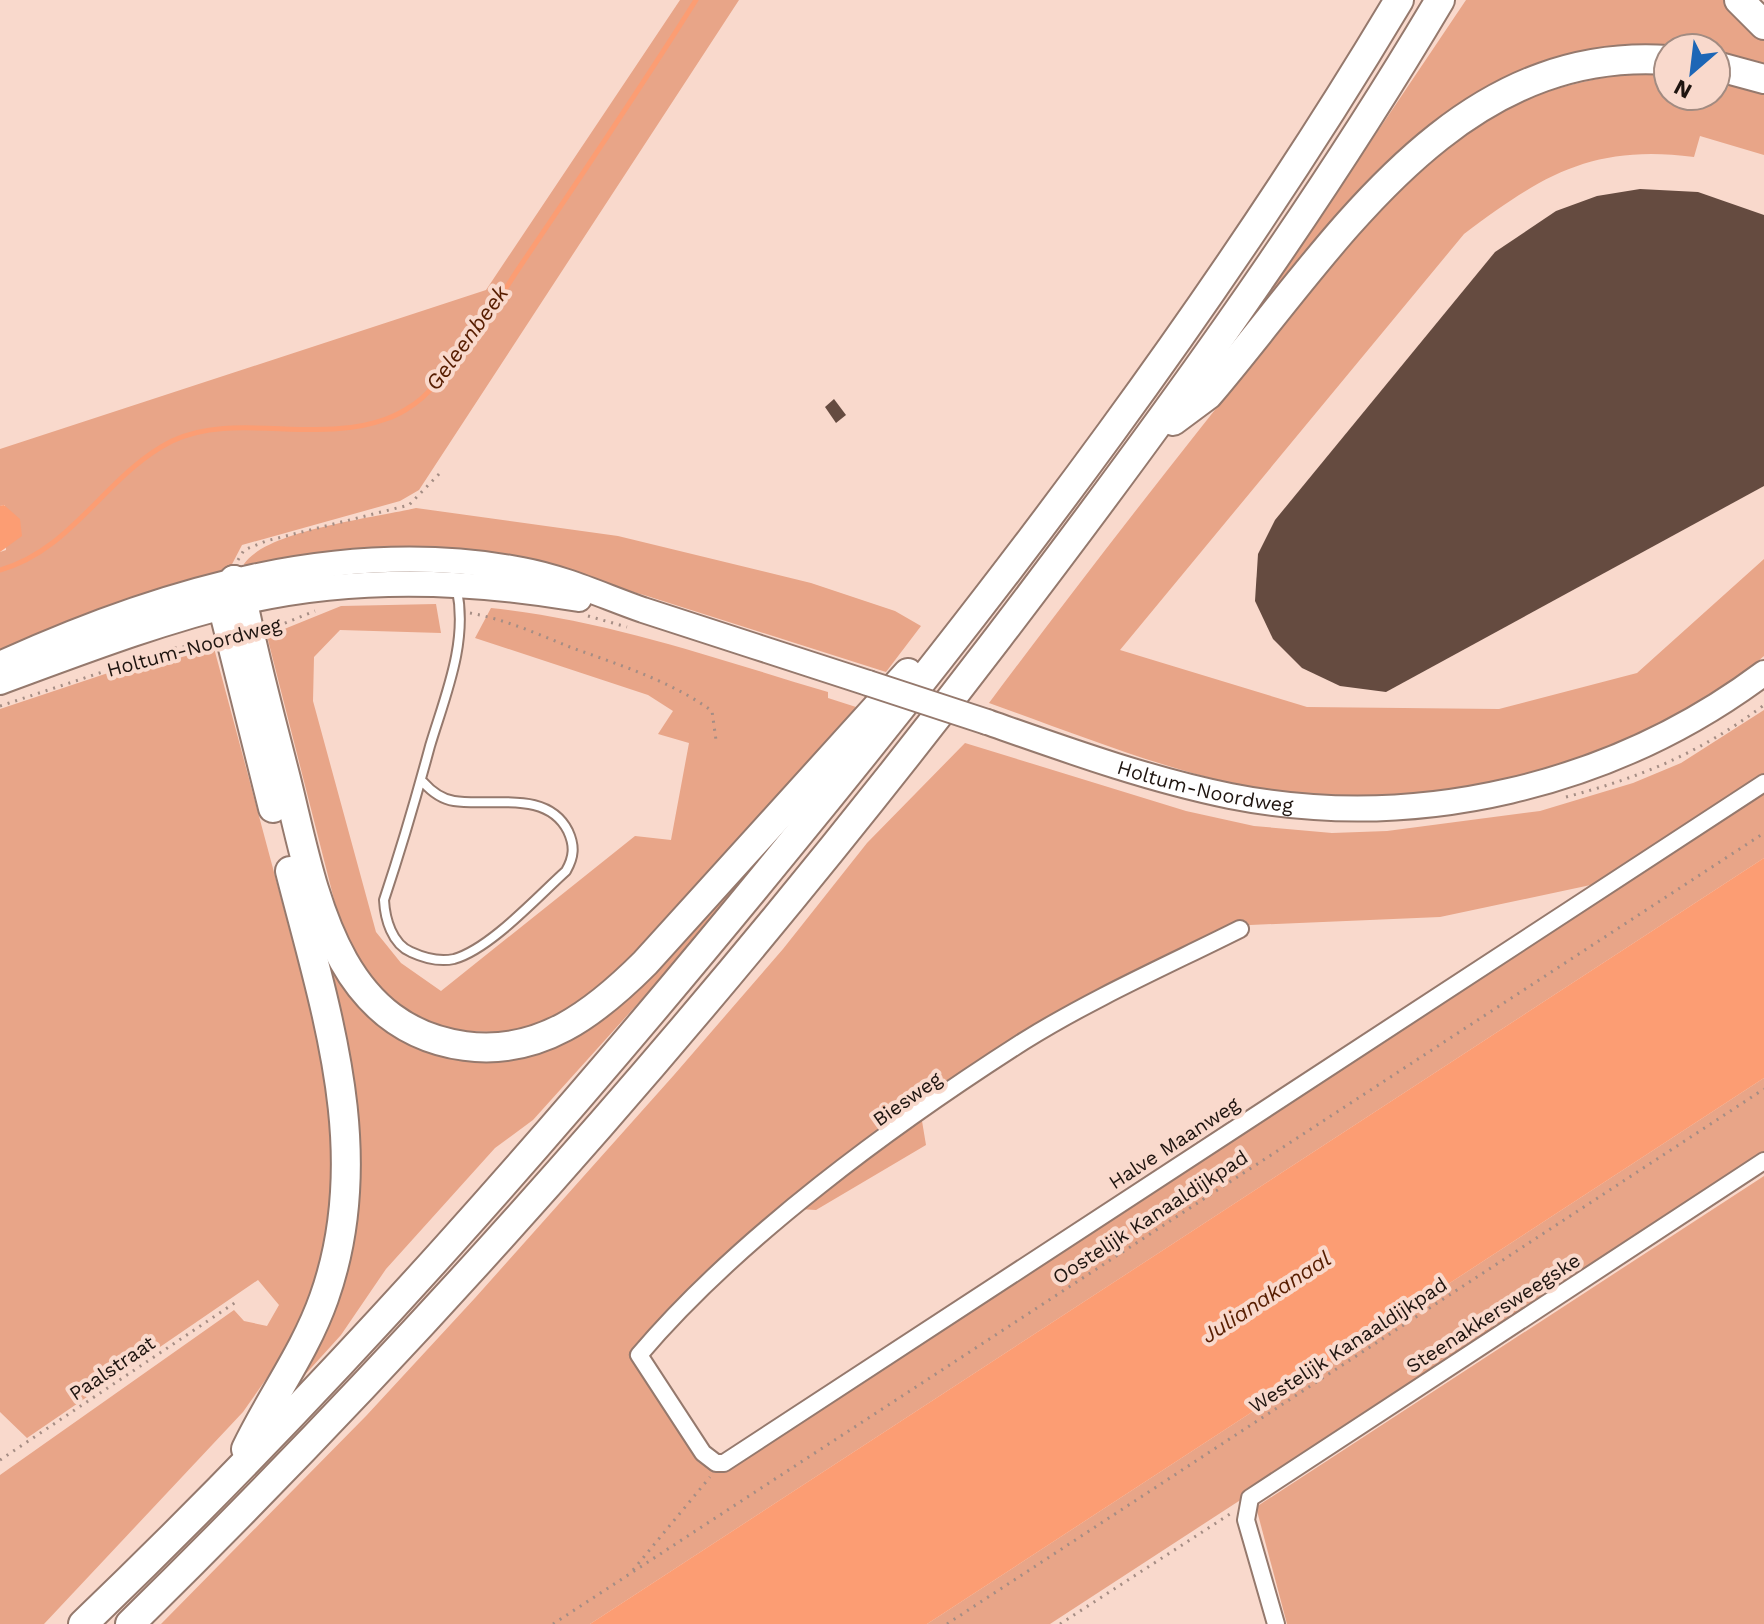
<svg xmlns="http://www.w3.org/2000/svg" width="1764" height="1624" viewBox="0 0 1764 1624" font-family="'Work Sans',sans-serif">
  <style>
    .green { fill: #e8a588; fill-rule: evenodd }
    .water { fill: #fc9d73 }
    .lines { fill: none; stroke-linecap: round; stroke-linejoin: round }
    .stream { stroke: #fc9d73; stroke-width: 5 }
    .building { fill: #654b40 }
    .lane-casing { stroke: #95796d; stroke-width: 12 }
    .street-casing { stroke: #95796d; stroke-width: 20 }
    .primary-casing { stroke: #95796d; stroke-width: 28 }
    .highway-casing { stroke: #95796d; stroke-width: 32 }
    .path { stroke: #a58d84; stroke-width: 3; stroke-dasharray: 2 6; stroke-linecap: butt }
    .lane { stroke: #fff; stroke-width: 8 }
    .street { stroke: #fff; stroke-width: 16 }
    .primary { stroke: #fff; stroke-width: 24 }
    .highway { stroke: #fff; stroke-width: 28 }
    .primary-bridge-casing { stroke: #95796d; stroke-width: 28; stroke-linecap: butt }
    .primary-bridge { stroke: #fff; stroke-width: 24 }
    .labels { text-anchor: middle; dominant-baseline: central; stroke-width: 8; stroke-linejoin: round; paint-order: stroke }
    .street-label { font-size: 20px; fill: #1f1510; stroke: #f9d9cc }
    .water-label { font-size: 22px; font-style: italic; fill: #571d00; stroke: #f9d9cc }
  </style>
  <rect width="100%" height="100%" fill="#f9d9cc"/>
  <!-- green -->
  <g class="green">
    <path d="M 680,0 L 739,0 L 419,490 L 400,501 L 242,545 L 229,570 L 223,573 L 0,655 L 0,552 L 6,550 L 5,505 L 0,506 L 0,449 L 486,290 Z"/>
    <path d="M 1466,0 L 1733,0 L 1764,30 L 1764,69 L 1716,58 L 1716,48 L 1610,50 L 1540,65 L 1470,100 L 1211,379 Z"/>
    <path d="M 1668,70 L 1668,96 L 1716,96 L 1716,77 L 1764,92 L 1764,155 L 1700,136 L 1694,157 C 1593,144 1542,175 1464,234 L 1120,650 L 1307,707 L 1499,709 L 1637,673 L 1764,559 L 1764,656 C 1705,707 1630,743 1555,765 C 1498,782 1442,794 1382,798 C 1247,806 1114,747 989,703 C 1080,581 1173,462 1268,343 C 1325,273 1397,176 1472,127 C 1531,89 1599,75 1668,70 Z"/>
    <path d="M 416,508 L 618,536 L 811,583 L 895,611 L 921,626 L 886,672 L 644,595 L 522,562 L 246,570 L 244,564 C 267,530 374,518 416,508 Z"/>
    <path d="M 436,604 L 441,633 L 340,630 L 314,657 L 313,701 L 376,932 L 401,963 L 441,991 L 635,836 L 671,840 L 689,743 L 658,734 L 673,711 L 648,695 L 475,638 L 491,608 C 607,620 717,659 828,692 L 828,698 L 856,707 L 672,929 L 584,1001 L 531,1029 L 504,1032 L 456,1031 L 430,1023 L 408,1012 L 383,991 L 361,964 L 348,940 L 339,919 L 267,636 L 341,606 Z"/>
    <path d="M 214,648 L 320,1044 L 336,1140 L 324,1247 L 304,1315 L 276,1365 L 243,1412 L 44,1624 L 0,1624 L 0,1475 L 234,1310 L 244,1321 L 267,1326 L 279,1305 L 258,1280 L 27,1438 L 0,1412 L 0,709 L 156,657 Z"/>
    <path d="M 1764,710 L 1764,773 L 1628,871 L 1764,790 L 1764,858 L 590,1624 L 161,1624 L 366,1416 L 475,1298 L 674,1075 L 783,949 L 867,843 L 965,743 L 1186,811 L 1254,826 L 1332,833 L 1387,831 L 1540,811 L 1633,783 L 1681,763 ZM 1614,880 L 720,1467 L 645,1362 L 675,1322 L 799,1209 L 816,1210 L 926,1145 L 922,1121 L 984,1070 L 1250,925 L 1440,917 Z"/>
    <path d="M 821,785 L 678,959 L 533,1120 L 495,1148 L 386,1269 L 341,1335 L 282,1400 L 350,1213 L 310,892 L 394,1025 L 546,1044 Z"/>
    <path d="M 1764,1078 L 1764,1159 L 1050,1624 L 927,1624 Z"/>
    <path d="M 1764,1176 L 1764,1624 L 1287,1624 L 1256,1507 Z"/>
  </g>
  <!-- water -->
  <g class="water">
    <path d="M 4,505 L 20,519 L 22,536 L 0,552 L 0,506 Z"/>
    <path d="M 1764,858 L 1764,1078 L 927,1624 L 590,1624 Z"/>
  </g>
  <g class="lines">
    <!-- stream -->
    <path class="stream" d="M 0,570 C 73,550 106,474 172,441 C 234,411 317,445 386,419 C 398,415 413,406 422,398 C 463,360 492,308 523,262 C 582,175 640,89 696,0"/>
  </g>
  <!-- building -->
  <g class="building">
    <path d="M 1640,189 L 1698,192 L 1764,215 L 1764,486 L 1386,692 L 1340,686 L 1302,668 L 1273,639 L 1255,601 L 1258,554 L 1275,520 L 1495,252 L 1556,211 L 1597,196 Z"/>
    <path d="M 834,399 L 846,415 L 836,423 L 825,407 Z"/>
  </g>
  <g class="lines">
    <!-- lane casing -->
    <g class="lane-casing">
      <path id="lane" d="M 423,782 C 431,791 441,799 454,801 C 490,807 547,789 568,831 C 575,846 574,857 566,871 C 537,897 490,949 454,959 C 440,962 424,958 411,952 C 392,944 385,919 384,900 C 401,849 416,798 430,746 C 445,696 468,643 457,590"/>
    </g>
    <!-- street casing -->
    <g class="street-casing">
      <g id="street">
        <path d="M 1240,929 C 1168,965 1093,998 1024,1041 C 894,1124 739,1237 639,1355 L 703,1453 L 716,1463 L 724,1463 L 1764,783"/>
        <path d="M 1276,1624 L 1246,1520 L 1250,1498 L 1764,1161"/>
      </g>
    </g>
    <!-- primary casing -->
    <g class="primary-casing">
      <g id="primary">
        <path d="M 0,664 C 162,590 344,536 522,570 C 565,578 603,596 643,610 C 718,635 793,658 868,683"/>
        <path d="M 0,682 C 79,653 159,622 242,602 C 353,576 468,580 579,599"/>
        <path id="s1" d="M 987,722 C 1067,750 1147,779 1230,796 C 1416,833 1613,786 1764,673"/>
      </g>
    </g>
    <!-- highway casing -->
    <g class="highway-casing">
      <g id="highway">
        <path d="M 1739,0 L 1764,25"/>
        <path d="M 1716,66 L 1764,79"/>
        <path d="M 1173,421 L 1208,395 C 1331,251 1450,45 1668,60"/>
        <path d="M 234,580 L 243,602 C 255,662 271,720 286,779 C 313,886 332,1028 465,1046 C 540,1056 595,1013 645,963 L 908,673"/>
        <path d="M 234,580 L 223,608 L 273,808"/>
        <path d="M 246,1449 C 271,1397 305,1352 324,1298 C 375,1154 326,1012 290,871"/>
        <path d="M 83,1624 C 336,1382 569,1116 790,845 C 1010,576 1221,298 1399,0"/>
        <path d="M 130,1624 C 443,1317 731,987 997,639 C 1155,432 1307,224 1440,0"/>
      </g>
    </g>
    <!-- path -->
    <g class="path">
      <path d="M 238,560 L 244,550 L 266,541 L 409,505 L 441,472"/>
      <path d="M 470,613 C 504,619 538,634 570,647 C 619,665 669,680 712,711 L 716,740"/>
      <path d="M 588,616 L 627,627"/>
      <path d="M 270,629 L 315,611"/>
      <path d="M 0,706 L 175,648 L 209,643"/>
      <path d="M 1566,797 C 1642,777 1700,753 1764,705"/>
      <path d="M 0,1460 L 239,1300"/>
      <path d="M 633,1570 L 710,1477"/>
      <path d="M 553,1624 L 1764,833"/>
      <path d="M 947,1624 L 1764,1089"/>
      <path d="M 1060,1624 L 1230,1514"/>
    </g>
    <!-- lane -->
    <use href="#lane" class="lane"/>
    <!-- street -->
    <use href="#street" class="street"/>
    <!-- primary -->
    <use href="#primary" class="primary"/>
    <!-- highway -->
    <use href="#highway" class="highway"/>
    <!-- primary-bridge casing -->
    <g class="primary-bridge-casing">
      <path id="primary-bridge" d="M 868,683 L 987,722"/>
    </g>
    <!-- primary-bridge -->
    <use href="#primary-bridge" class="primary-bridge"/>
  </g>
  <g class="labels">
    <!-- street labels -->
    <g class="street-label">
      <text transform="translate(194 647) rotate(-15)">Holtum-Noordweg</text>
      <text stroke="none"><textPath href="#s1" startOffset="228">Holtum-Noordweg</textPath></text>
      <text transform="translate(907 1099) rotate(-35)">Biesweg</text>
      <text transform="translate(1174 1143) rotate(-33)">Halve Maanweg</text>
      <text transform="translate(1150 1217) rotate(-33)">Oostelijk Kanaaldijkpad</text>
      <text transform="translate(1493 1313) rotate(-33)">Steenakkersweegske</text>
      <text transform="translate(1348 1345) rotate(-33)">Westelijk Kanaaldijkpad</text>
      <text transform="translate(112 1368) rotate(-34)">Paalstraat</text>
    </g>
    <!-- water labels -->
    <g class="water-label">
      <text transform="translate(467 338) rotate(-54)">Geleenbeek</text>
      <text transform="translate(1266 1297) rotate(-33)">Julianakanaal</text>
    </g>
  </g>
  <!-- north arrow -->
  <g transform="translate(1692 72) rotate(208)"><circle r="38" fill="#f9d9cc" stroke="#a28b81" stroke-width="2"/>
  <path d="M0-6L14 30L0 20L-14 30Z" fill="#1d66b6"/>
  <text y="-12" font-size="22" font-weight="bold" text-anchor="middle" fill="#1f1510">N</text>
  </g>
</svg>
